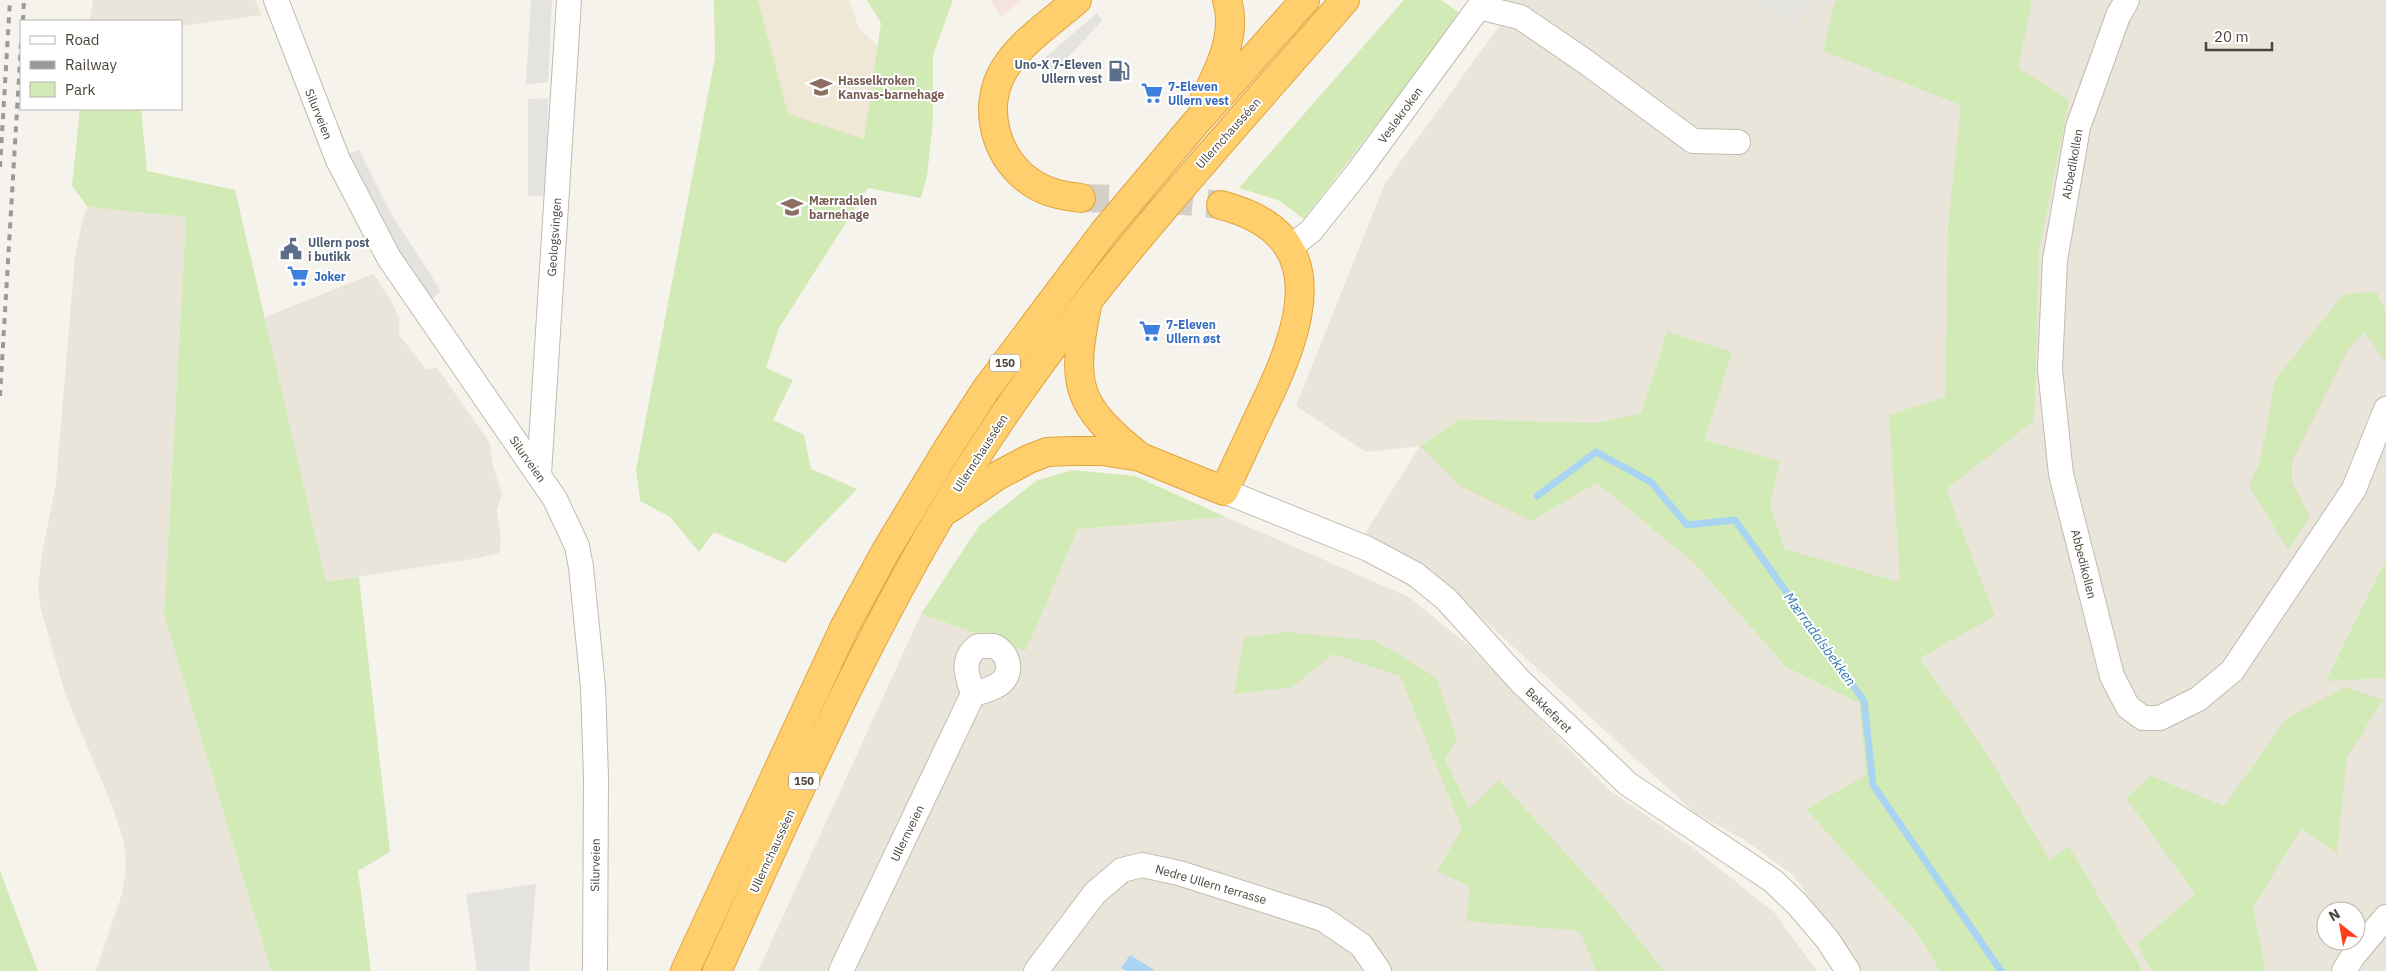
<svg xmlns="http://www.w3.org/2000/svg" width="2386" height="971" viewBox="0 0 2386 971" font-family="'IBM Plex Sans',sans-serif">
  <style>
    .residential { fill: #eae5da; fill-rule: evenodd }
    .education { fill: #efe8d6 }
    .medical { fill: #f6e3e0 }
    .green { fill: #d2eab5 }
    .parking { fill: #e5e3e0 }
    .water { fill: #a9d4f2 }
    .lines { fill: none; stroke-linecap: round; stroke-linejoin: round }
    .stream { stroke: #a9d4f2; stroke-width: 7 }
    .highway-tunnel { stroke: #d4d0c8; stroke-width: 28; stroke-dasharray: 28 14; stroke-linecap: butt }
    .minor-casing { stroke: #c2bbae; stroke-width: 26 }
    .highway-casing { stroke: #e0a43c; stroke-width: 30 }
    .minor { stroke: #fff; stroke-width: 24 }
    .highway { stroke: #ffcf6e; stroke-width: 28 }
    .rail { stroke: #9a9a9a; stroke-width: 4; stroke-dasharray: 6 6; stroke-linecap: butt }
    .labels { text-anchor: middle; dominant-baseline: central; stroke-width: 4; stroke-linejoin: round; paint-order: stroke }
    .shield { fill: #fff; stroke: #817c74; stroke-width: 1 }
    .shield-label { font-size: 11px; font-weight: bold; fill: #4b4439 }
    .service-label { font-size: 12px; font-weight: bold; fill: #4e5e75; stroke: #fff; text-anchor: end }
    .education-label { font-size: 12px; font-weight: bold; fill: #785e54; stroke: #fff; text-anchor: start }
    .shop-label { font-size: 12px; font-weight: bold; fill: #366cbe; stroke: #fff; text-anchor: start }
    .street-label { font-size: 12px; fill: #4b4439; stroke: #fff }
    .water-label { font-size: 14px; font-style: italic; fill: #2e7ab2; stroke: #fff }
  </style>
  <rect width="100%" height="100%" fill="#f6f3ec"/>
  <!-- residential -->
  <g class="residential">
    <path d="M 93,0 L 255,0 L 262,15 L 181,26 L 181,21 L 90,21 Z"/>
    <path d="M 1491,0 L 2386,0 L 2386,971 L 2143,971 L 2069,846 L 2050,861 L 1987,754 L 1919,658 L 1994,616 L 1900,582 L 1785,549 L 1770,506 L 1780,461 L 1705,440 L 1732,352 L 1641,413 L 1597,423 L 1459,419 L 1420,446 L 1531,521 L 1597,483 L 1694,563 L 1786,667 L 1859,703 L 1866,775 L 1806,809 L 1916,932 L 1940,971 L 1862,971 L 1793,875 L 1743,839 L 1695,813 L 1472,609 L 1364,535 L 1420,446 L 1366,452 L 1296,406 L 1385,183 L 1508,14 ZM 2326,911 L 2356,911 L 2356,941 L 2326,941 Z"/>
    <path d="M 88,207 L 186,217 L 164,615 L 271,971 L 96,971 L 122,894 L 126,868 L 124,842 L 113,808 L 66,696 L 41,610 L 38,587 L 42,553 L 56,483 L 75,257 L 83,218 Z"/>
    <path d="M 373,274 L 391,300 L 399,318 L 399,335 L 426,369 L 437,368 L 490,443 L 492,463 L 502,494 L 497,510 L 501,538 L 499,553 L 478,558 L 326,582 L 274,364 L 265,317 Z"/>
    <path d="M 1226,517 L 1409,597 L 1468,645 L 1608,789 L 1693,848 L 1774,912 L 1817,971 L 758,971 L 921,614 L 1026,651 L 1078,529 Z"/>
  </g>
  <!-- education -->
  <path class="education" d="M 744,0 L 849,0 L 859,29 L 889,55 L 909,179 L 740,92 Z"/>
  <!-- medical -->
  <path class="medical" d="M 991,0 L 1022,0 L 1001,17 Z"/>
  <!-- green -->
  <g class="green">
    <path d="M 714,0 L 758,0 L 788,114 L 864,139 L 881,23 L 867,0 L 953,0 L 933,55 L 933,121 L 927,176 L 921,198 L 868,188 L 779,328 L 766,368 L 793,380 L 773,420 L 804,435 L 811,469 L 857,489 L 785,563 L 714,532 L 699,552 L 670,517 L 640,501 L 636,470 L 715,58 Z"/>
    <path d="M 1404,0 L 1441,0 L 1461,14 L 1304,219 L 1278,200 L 1239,188 Z"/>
    <path d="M 1840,0 L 2030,0 L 2032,2 L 2018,68 L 2069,100 L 2039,250 L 2034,421 L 1946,489 L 1995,616 L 1920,658 L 1987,754 L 2050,860 L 2069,846 L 2143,971 L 1940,971 L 1916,932 L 1806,809 L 1866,775 L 1859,703 L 1786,667 L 1694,563 L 1597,483 L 1531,521 L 1460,486 L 1420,446 L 1459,419 L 1597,423 L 1641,413 L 1667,332 L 1732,352 L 1705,440 L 1780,461 L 1770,506 L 1785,549 L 1900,582 L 1889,415 L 1945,397 L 1948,226 L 1961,105 L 1823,51 L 1835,2 Z"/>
    <path d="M 80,109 L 141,109 L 147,171 L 235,190 L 326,582 L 359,577 L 390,852 L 358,871 L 371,971 L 271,971 L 164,615 L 186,217 L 88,207 L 72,186 Z"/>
    <path d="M 2376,291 L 2386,313 L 2386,363 L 2365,332 L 2349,348 L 2292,462 L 2292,482 L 2310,517 L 2288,550 L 2249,486 L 2260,462 L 2275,380 L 2343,295 Z"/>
    <path d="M 1072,470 L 1135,476 L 1226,517 L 1078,529 L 1026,651 L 921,614 L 979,526 L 1036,481 Z"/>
    <path d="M 2386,560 L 2386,678 L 2326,681 Z"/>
    <path d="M 1286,632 L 1376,641 L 1436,677 L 1457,739 L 1445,759 L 1469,809 L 1499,780 L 1604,896 L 1664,971 L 1596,971 L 1580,931 L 1466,921 L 1470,887 L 1437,871 L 1462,829 L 1400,676 L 1333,654 L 1292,687 L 1234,694 L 1244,638 Z"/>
    <path d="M 2345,687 L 2383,700 L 2347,757 L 2337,853 L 2302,828 L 2253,907 L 2266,971 L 2152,971 L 2137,944 L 2195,894 L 2126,798 L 2151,776 L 2224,806 L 2287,718 Z"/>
    <path d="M 0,871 L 38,971 L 0,971 Z"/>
  </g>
  <!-- parking -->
  <g class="parking">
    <path d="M 531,0 L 552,0 L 548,82 L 526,85 Z"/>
    <path d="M 1754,0 L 1808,0 L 1797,27 Z"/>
    <path d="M 1097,13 L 1102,21 L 1053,73 L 1040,62 Z"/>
    <path d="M 548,98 L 546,196 L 528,196 L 528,99 Z"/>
    <path d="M 359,150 L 390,212 L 441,291 L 431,300 L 377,222 L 345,155 Z"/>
    <path d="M 536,884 L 529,971 L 477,971 L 466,894 Z"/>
  </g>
  <!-- water -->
  <path class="water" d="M 1130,955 L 1154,970 L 1153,971 L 1126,971 L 1121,968 Z"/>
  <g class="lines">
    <!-- stream -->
    <path class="stream" d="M 1537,496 L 1596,452 L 1651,482 L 1687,525 L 1735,520 L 1864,701 L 1873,785 L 2001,971"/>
    <!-- highway-tunnel -->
    <path class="highway-tunnel" d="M 1081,198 L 1185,201 L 1221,205"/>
    <!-- minor casing -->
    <g class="minor-casing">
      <g id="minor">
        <path d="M 276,0 L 338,160 L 389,258 L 555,499 L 577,546 L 581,567 L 593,687 L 596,777 L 595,971"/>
        <path d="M 2127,0 L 2118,16 L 2078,127 L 2055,260 L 2050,369 L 2061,474 L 2112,676 L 2128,707 L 2143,718 L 2160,718 L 2198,699 L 2232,671 L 2354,489 L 2386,409"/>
        <path d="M 1289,248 L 1311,231 L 1358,172 L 1479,7 L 1520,17 L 1586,62 L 1693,141 L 1738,142"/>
        <path d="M 539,474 L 569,0"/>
        <path d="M 1224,491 L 1368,549 L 1415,574 L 1446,599 L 1521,682 L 1628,784 L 1773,881 L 1797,904 L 1827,939 L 1848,971"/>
        <path d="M 841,971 L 973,694 C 967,675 960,660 978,646 L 994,646 C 1011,654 1014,677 996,686 C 989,690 981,692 973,694"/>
        <path d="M 1036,971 L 1095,893 L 1122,870 L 1142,865 L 1179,873 L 1323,919 L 1361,945 L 1379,971"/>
        <path d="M 2344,971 L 2353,956 L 2386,917"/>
      </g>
    </g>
    <!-- highway casing -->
    <g class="highway-casing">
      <g id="highway">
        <path d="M 1077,0 C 1053,21 1022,41 1005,68 C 980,108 996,163 1037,186 C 1051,194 1066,196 1081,198"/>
        <path d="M 1203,103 C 1218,71 1238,36 1227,0"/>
        <path d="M 1087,306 C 1071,384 1075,405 1139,456"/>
        <path d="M 950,508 L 997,476 L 1029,459 L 1047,452 L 1070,451 L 1102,451 L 1140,457 L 1224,491 C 1237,463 1250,436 1263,408 C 1301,329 1337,235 1221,205"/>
        <path d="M 685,971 L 844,628 L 887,549 L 950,445 L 987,388 L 1104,232 L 1193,126 L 1305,0"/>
        <path d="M 717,971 C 796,797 872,621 975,459 C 1081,292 1216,149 1345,0"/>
      </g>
    </g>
    <!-- minor -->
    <use href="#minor" class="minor"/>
    <!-- highway -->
    <use href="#highway" class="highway"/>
    <!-- rail -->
    <g class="rail">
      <path d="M 23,21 L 24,0"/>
      <path d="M 0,167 L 10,0"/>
      <path d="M 0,396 L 21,43"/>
    </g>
  </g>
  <!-- icons -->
  <defs>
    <g id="fuel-bare" transform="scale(1.725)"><path d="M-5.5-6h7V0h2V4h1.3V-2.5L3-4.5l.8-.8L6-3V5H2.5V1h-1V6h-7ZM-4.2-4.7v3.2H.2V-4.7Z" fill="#5c6f8a" stroke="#fff" stroke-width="2.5" paint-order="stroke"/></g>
    <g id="school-bare" transform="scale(1.725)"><path d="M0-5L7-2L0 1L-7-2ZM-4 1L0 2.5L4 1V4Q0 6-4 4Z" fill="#8d6e63" stroke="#fff" stroke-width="2.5" paint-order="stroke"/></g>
    <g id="supermarket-bare" transform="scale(1.725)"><path d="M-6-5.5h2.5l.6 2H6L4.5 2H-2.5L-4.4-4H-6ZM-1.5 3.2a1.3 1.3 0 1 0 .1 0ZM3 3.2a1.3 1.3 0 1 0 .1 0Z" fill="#3f7fe0" stroke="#fff" stroke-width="2.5" paint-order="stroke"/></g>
    <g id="civic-bare" transform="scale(1.725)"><path d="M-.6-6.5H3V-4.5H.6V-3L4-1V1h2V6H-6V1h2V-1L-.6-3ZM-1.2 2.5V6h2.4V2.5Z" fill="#5c6f8a" stroke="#fff" stroke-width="2.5" paint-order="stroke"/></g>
  </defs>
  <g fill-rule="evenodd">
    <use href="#fuel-bare" x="1119" y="71"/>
    <use href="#school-bare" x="821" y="87"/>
    <use href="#supermarket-bare" x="1152" y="93"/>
    <use href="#school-bare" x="792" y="207"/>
    <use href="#civic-bare" x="291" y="249"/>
    <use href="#supermarket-bare" x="298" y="276"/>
    <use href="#supermarket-bare" x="1150" y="331"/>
  </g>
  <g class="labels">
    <!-- shield labels -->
    <g class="shield">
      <rect x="990" y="354.5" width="30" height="17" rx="4"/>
      <rect x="789" y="772.5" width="30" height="17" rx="4"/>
    </g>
    <g class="shield-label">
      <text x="1005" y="363">150</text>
      <text x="804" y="781">150</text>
    </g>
    <!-- service labels -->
    <g class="service-label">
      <text x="1102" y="64">Uno-X 7-Eleven<tspan x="1102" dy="14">Ullern vest</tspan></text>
      <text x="308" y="242" text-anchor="start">Ullern post<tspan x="308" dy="14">i butikk</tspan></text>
    </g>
    <!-- education labels -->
    <g class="education-label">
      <text x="838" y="80">Hasselkroken<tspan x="838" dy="14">Kanvas-barnehage</tspan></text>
      <text x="809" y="200">Mærradalen<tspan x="809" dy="14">barnehage</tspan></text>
    </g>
    <!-- shop labels -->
    <g class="shop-label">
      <text x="1168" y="86">7-Eleven<tspan x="1168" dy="14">Ullern vest</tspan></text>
      <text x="314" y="276">Joker</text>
      <text x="1166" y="324">7-Eleven<tspan x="1166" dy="14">Ullern øst</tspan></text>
    </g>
    <!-- street labels -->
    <g class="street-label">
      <text transform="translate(319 114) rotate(68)">Silurveien</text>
      <text transform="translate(1400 115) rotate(-54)">Veslekroken</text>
      <text transform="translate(1228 133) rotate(-48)">Ullernchausséen</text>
      <text transform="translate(2072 164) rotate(-80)">Abbedikollen</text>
      <text transform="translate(554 237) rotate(-86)">Geologsvingen</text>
      <text transform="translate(980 453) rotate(-57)">Ullernchausséen</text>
      <text transform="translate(528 459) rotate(55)">Silurveien</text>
      <text transform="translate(2084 564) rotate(76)">Abbedikollen</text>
      <text transform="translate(1549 710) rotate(44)">Bekkefaret</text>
      <text transform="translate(907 833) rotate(-64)">Ullernveien</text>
      <text transform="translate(772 851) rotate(-65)">Ullernchausséen</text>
      <text transform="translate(595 865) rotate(-89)">Silurveien</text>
      <text transform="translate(1211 884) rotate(16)">Nedre Ullern terrasse</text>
    </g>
    <!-- water labels -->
    <g class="water-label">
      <text transform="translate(1820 639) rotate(54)">Mærradalsbekken</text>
    </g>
  </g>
  <!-- legend -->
  <rect x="20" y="20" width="162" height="90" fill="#ffffff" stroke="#b7b4b0"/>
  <rect x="30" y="36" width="25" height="8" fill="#ffffff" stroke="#b7b4b0"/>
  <text x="65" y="45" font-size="15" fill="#4b4439">Road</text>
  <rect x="30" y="61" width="25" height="8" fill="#9a9a9a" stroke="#b7b4b0"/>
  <text x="65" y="70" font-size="15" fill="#4b4439">Railway</text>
  <rect x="30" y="82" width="25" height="15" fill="#d2eab5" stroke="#b7b4b0"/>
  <text x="65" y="95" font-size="15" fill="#4b4439">Park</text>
  <!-- north arrow -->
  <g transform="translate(2341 926) rotate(329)"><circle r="24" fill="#ffffff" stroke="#b7b4b0"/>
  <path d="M0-4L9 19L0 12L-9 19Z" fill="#fc3f1d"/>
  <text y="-8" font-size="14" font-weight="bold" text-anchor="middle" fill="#4b4439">N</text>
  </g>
  <!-- scale -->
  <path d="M2206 42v8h66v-8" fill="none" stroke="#4b4439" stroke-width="2.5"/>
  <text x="2214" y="42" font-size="15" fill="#4b4439" stroke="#ffffff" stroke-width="4" paint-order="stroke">20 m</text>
</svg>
